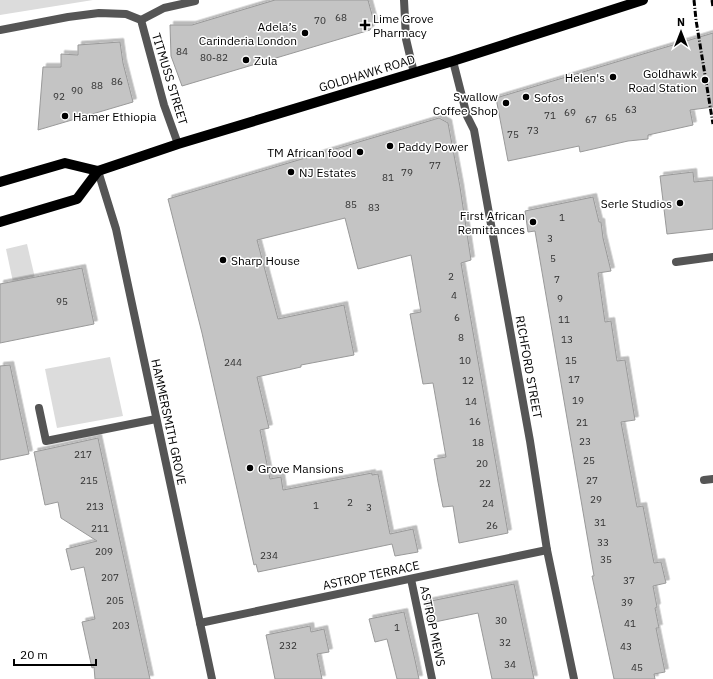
<svg xmlns="http://www.w3.org/2000/svg" width="713" height="679" viewBox="0 0 713 679" font-family="'IBM Plex Sans',sans-serif">
  <style>
    .green { fill: #dcdcdc }
    .building { fill: #c4c4c4; stroke: #999; filter: url(#shadow) }
    .lines { fill: none; stroke-linecap: round; stroke-linejoin: round }
    .service { stroke: #555; stroke-width: 8 }
    .minor { stroke: #555; stroke-width: 8 }
    .primary { stroke: #000; stroke-width: 10 }
    .rail { stroke: #000; stroke-width: 3; stroke-dasharray: 6 2 1 2; stroke-linecap: butt }
    .poi-dot { fill: #000; stroke: #fff; stroke-width: 1.5 }
    .labels { text-anchor: middle; dominant-baseline: central; stroke-width: 3; stroke-linejoin: round; paint-order: stroke }
    .number-label { font-size: 10px; fill: #313131 }
    .poi-label { font-size: 12px; fill: #000; stroke: #fff; text-anchor: start }
    .street-label { font-size: 12px; fill: #000; stroke: #fff }
  </style>
  <defs>
    <filter id="shadow"><feDropShadow dx="3.5" dy="-3.5" stdDeviation="0" flood-color="#0004"/></filter>
  </defs>
  <rect width="100%" height="100%" fill="#fff"/>
  <!-- green -->
  <g class="green">
    <path d="M 0,0 L 93,0 L 0,15 Z"/>
    <path d="M 27,244 L 35,278 L 13,282 L 6,249 Z"/>
    <path d="M 110,357 L 123,416 L 57,428 L 45,369 Z"/>
  </g>
  <!-- building -->
  <g class="building">
    <path d="M 275,0 L 368,0 L 374,22 L 370,30 L 182,86 L 171,56 L 170,25 L 192,25 Z"/>
    <path d="M 713,33 L 713,107 L 690,110 L 693,125 L 648,135 L 648,139 L 628,141 L 580,152 L 579,146 L 508,161 L 496,98 Z"/>
    <path d="M 120,42 L 123,63 L 133,102 L 38,130 L 43,67 L 61,67 L 61,54 L 78,55 L 78,45 Z"/>
    <path d="M 439,118 L 448,123 L 460,187 L 471,260 L 461,263 L 508,533 L 459,543 L 453,506 L 443,507 L 438,482 L 434,459 L 446,457 L 433,383 L 423,384 L 410,314 L 421,312 L 411,255 L 358,269 L 345,218 L 257,240 L 278,319 L 344,305 L 354,355 L 301,365 L 301,367 L 257,377 L 269,428 L 260,430 L 270,479 L 281,477 L 283,490 L 372,473 L 372,475 L 378,474 L 390,534 L 413,529 L 418,552 L 395,556 L 392,544 L 258,572 L 256,564 L 254,565 L 202,333 L 168,199 Z"/>
    <path d="M 693,172 L 694,182 L 713,180 L 713,229 L 667,234 L 660,176 Z"/>
    <path d="M 593,197 L 599,222 L 601,222 L 603,238 L 611,271 L 598,273 L 605,322 L 611,321 L 617,361 L 625,360 L 635,420 L 621,422 L 637,507 L 643,506 L 654,563 L 661,562 L 666,583 L 653,586 L 657,607 L 655,608 L 659,628 L 656,628 L 665,672 L 654,674 L 655,679 L 614,679 L 592,576 L 594,576 L 535,231 L 528,232 L 525,211 Z"/>
    <path d="M 82,268 L 94,324 L 0,343 L 0,284 Z"/>
    <path d="M 10,365 L 29,454 L 0,460 L 0,366 Z"/>
    <path d="M 98,438 L 119,536 L 150,679 L 95,679 L 94,667 L 92,668 L 82,622 L 95,619 L 84,567 L 71,570 L 66,549 L 97,541 L 61,518 L 58,502 L 45,505 L 34,452 Z"/>
    <path d="M 514,584 L 534,679 L 492,679 L 478,613 L 430,623 L 426,602 Z"/>
    <path d="M 404,612 L 415,660 L 419,679 L 397,679 L 387,639 L 375,642 L 369,619 Z"/>
    <path d="M 310,626 L 311,632 L 324,629 L 329,652 L 317,654 L 322,679 L 275,679 L 266,635 Z"/>
  </g>
  <g class="lines">
    <!-- service -->
    <g class="service">
      <path d="M 141,20 L 164,8 L 195,1"/>
      <path d="M 676,262 L 713,257"/>
      <path d="M 39,408 L 46,441 L 156,419"/>
      <path d="M 704,480 L 713,479"/>
    </g>
    <!-- minor -->
    <g class="minor">
      <path d="M 404,0 L 406,39 L 414,73"/>
      <path d="M 0,30 L 68,17 L 99,13 L 126,14 L 141,20 L 164,105 L 178,144"/>
      <path d="M 453,61 L 467,116 L 474,130 L 530,441 L 547,550 L 574,679"/>
      <path d="M 98,171 L 116,229 L 212,679"/>
      <path d="M 411,579 L 432,679"/>
      <path d="M 200,623 L 547,550"/>
    </g>
    <!-- primary -->
    <g class="primary">
      <path d="M 0,182 L 65,163 L 98,171 L 178,144 L 453,61 L 643,0"/>
      <path d="M 0,222 L 77,199 L 98,171"/>
    </g>
    <!-- rail -->
    <g class="rail">
      <path d="M 694,0 L 696,20 L 713,124"/>
      <path d="M 712,0 L 713,7"/>
    </g>
  </g>
  <!-- markers -->
  <g class="poi-dot">
    <path d="M363 19h4v4h4v4h-4v4h-4v-4h-4v-4h4z"/>
    <circle cx="305" cy="33" r="4"/>
    <circle cx="246" cy="60" r="4"/>
    <circle cx="613" cy="77" r="4"/>
    <circle cx="705" cy="80" r="4"/>
    <circle cx="526" cy="97" r="4"/>
    <circle cx="506" cy="103" r="4"/>
    <circle cx="65" cy="116" r="4"/>
    <circle cx="390" cy="146" r="4"/>
    <circle cx="360" cy="152" r="4"/>
    <circle cx="291" cy="172" r="4"/>
    <circle cx="680" cy="203" r="4"/>
    <circle cx="533" cy="222" r="4"/>
    <circle cx="223" cy="260" r="4"/>
    <circle cx="250" cy="468" r="4"/>
  </g>
  <g class="labels">
    <!-- number labels -->
    <g class="number-label">
      <text x="341" y="17">68</text>
      <text x="320" y="20">70</text>
      <text x="182" y="51">84</text>
      <text x="214" y="57">80-82</text>
      <text x="117" y="81">86</text>
      <text x="97" y="85">88</text>
      <text x="77" y="90">90</text>
      <text x="59" y="96">92</text>
      <text x="631" y="109">63</text>
      <text x="570" y="112">69</text>
      <text x="550" y="115">71</text>
      <text x="611" y="117">65</text>
      <text x="591" y="119">67</text>
      <text x="533" y="130">73</text>
      <text x="513" y="134">75</text>
      <text x="435" y="165">77</text>
      <text x="407" y="172">79</text>
      <text x="388" y="177">81</text>
      <text x="351" y="204">85</text>
      <text x="374" y="207">83</text>
      <text x="562" y="217">1</text>
      <text x="550" y="238">3</text>
      <text x="553" y="258">5</text>
      <text x="451" y="276">2</text>
      <text x="557" y="279">7</text>
      <text x="454" y="295">4</text>
      <text x="560" y="298">9</text>
      <text x="62" y="301">95</text>
      <text x="457" y="317">6</text>
      <text x="564" y="319">11</text>
      <text x="461" y="337">8</text>
      <text x="567" y="339">13</text>
      <text x="465" y="360">10</text>
      <text x="571" y="360">15</text>
      <text x="233" y="362">244</text>
      <text x="574" y="379">17</text>
      <text x="468" y="380">12</text>
      <text x="578" y="400">19</text>
      <text x="471" y="401">14</text>
      <text x="475" y="421">16</text>
      <text x="582" y="422">21</text>
      <text x="585" y="441">23</text>
      <text x="478" y="442">18</text>
      <text x="83" y="454">217</text>
      <text x="589" y="460">25</text>
      <text x="482" y="463">20</text>
      <text x="89" y="480">215</text>
      <text x="592" y="480">27</text>
      <text x="485" y="483">22</text>
      <text x="596" y="499">29</text>
      <text x="350" y="502">2</text>
      <text x="488" y="503">24</text>
      <text x="316" y="505">1</text>
      <text x="95" y="506">213</text>
      <text x="369" y="507">3</text>
      <text x="600" y="522">31</text>
      <text x="492" y="525">26</text>
      <text x="100" y="528">211</text>
      <text x="603" y="542">33</text>
      <text x="104" y="551">209</text>
      <text x="269" y="555">234</text>
      <text x="606" y="559">35</text>
      <text x="110" y="577">207</text>
      <text x="629" y="580">37</text>
      <text x="115" y="600">205</text>
      <text x="627" y="602">39</text>
      <text x="501" y="620">30</text>
      <text x="630" y="623">41</text>
      <text x="121" y="625">203</text>
      <text x="397" y="627">1</text>
      <text x="505" y="642">32</text>
      <text x="288" y="645">232</text>
      <text x="626" y="646">43</text>
      <text x="510" y="664">34</text>
      <text x="637" y="667">45</text>
    </g>
    <!-- poi labels -->
    <g class="poi-label">
      <text x="373" y="18">Lime Grove<tspan x="373" dy="14">Pharmacy</tspan></text>
      <text x="297" y="26" text-anchor="end">Adela’s<tspan x="297" dy="14">Carinderia London</tspan></text>
      <text x="254" y="60">Zula</text>
      <text x="697" y="73" text-anchor="end">Goldhawk<tspan x="697" dy="14">Road Station</tspan></text>
      <text x="605" y="77" text-anchor="end">Helen's</text>
      <text x="498" y="96" text-anchor="end">Swallow<tspan x="498" dy="14">Coffee Shop</tspan></text>
      <text x="534" y="97">Sofos</text>
      <text x="73" y="116">Hamer Ethiopia</text>
      <text x="398" y="146">Paddy Power</text>
      <text x="352" y="152" text-anchor="end">TM African food</text>
      <text x="299" y="172">NJ Estates</text>
      <text x="672" y="203" text-anchor="end">Serle Studios</text>
      <text x="525" y="215" text-anchor="end">First African<tspan x="525" dy="14">Remittances</tspan></text>
      <text x="231" y="260">Sharp House</text>
      <text x="258" y="468">Grove Mansions</text>
    </g>
    <!-- street labels -->
    <g class="street-label">
      <text transform="translate(367 73) rotate(-17)">GOLDHAWK ROAD</text>
      <text transform="translate(170 79) rotate(73)">TITMUSS STREET</text>
      <text transform="translate(529 367) rotate(80)">RICHFORD STREET</text>
      <text transform="translate(169 422) rotate(78)">HAMMERSMITH GROVE</text>
      <text transform="translate(371 575) rotate(-12)">ASTROP TERRACE</text>
      <text transform="translate(433 626) rotate(78)">ASTROP MEWS</text>
    </g>
  </g>
  <!-- north arrow -->
  <g transform="translate(681 32)" stroke="#ffffff" stroke-width="3" paint-order="stroke">
  <path d="M0-3L7 15L0 10L-7 15Z" fill="#000000"/>
  <text y="-6" font-size="11" font-weight="bold" text-anchor="middle" fill="#000000">N</text>
  </g>
  <!-- scale -->
  <path d="M14 659v6h82v-6" fill="none" stroke="#000000" stroke-width="2"/>
  <text x="20" y="659" font-size="12" fill="#000000" stroke="#ffffff" stroke-width="3" paint-order="stroke">20 m</text>
</svg>
